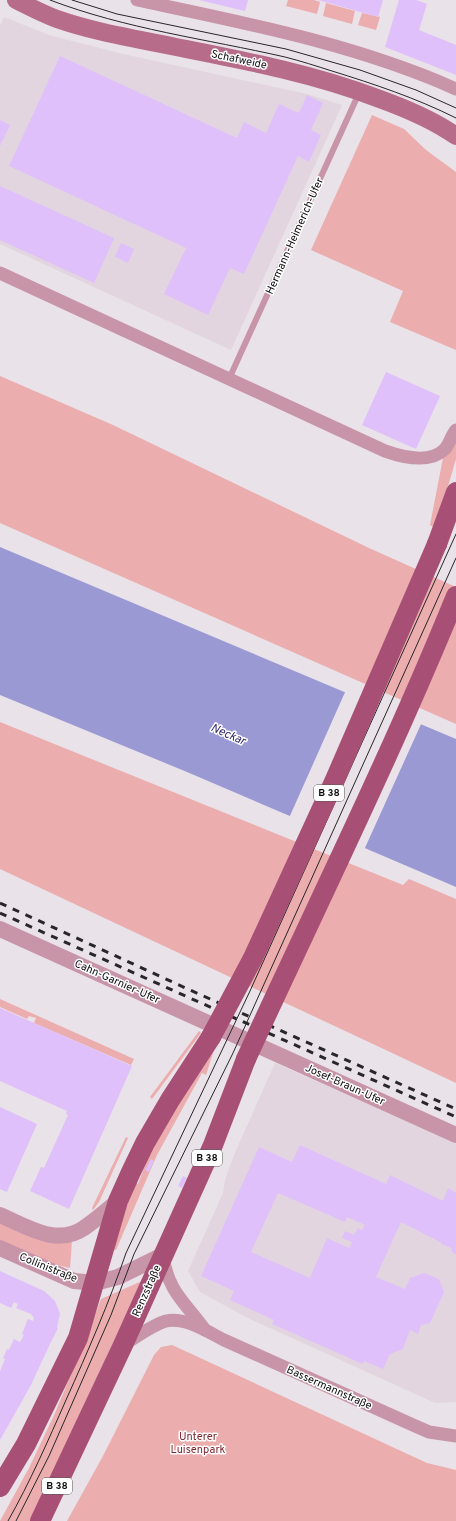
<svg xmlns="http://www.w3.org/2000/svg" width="456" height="1521" viewBox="0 0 456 1521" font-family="Overpass,sans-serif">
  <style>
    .built { fill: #e2d5df }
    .green { fill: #ebadae }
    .water { fill: #9b99d4 }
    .pier { fill: #e9e2e8 }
    .building { fill: #dfc0fb; fill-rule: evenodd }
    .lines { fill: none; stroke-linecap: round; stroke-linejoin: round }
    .service { stroke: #c895a8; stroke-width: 6 }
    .minor { stroke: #c895a8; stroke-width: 13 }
    .tertiary { stroke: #c895a8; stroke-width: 16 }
    .secondary { stroke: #b76d8a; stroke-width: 18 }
    .primary { stroke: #a84f75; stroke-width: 20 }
    .tram { stroke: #282628; stroke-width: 1 }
    .rail { stroke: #282628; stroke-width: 3; stroke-dasharray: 7 7; stroke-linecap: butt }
    .primary-bridge { stroke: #a84f75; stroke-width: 20 }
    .labels { text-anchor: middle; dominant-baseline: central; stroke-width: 3; stroke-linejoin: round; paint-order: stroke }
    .shield { fill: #fff; stroke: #585658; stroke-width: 1 }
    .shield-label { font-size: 10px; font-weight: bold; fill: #100e10 }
    .street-label { font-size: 11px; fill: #100e10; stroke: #fff }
    .park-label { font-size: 11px; fill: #7b2730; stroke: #fff }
    .water-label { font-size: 12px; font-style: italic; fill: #32266d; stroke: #fff }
  </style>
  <rect width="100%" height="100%" fill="#e9e2e8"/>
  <!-- built -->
  <g class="built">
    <path d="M 4,17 L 49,35 L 123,54 L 307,94 L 342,105 L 231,350 L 0,244 L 0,26 Z"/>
    <path d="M 275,1063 L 456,1143 L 456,1402 L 435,1403 L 248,1318 L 200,1292 L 188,1271 L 223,1193 L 225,1180 L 234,1155 Z"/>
  </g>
  <!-- green -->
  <g class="green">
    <path d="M 288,0 L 314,0 L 320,2 L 317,14 L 286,6 Z"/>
    <path d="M 326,3 L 355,11 L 352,24 L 323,16 Z"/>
    <path d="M 362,13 L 380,17 L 376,30 L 358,25 Z"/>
    <path d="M 372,115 L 404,129 L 426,150 L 456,172 L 456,350 L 390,322 L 403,291 L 311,250 Z"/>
    <path d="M 0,376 L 113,425 L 369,548 L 456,587 L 456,724 L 0,523 Z"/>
    <path d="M 456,441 L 456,459 L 446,493 L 435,528 L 430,525 L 443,458 Z"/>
    <path d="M 0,722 L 403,885 L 409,879 L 456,899 L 456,1083 L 0,869 Z"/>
    <path d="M 0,999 L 134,1059 L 131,1065 L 34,1023 L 36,1018 L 29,1016 L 27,1019 L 0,1007 Z"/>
    <path d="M 199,1031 L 201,1033 L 152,1099 L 150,1097 Z"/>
    <path d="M 214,1050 L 206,1075 L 202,1073 L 157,1155 L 116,1250 L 111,1250 L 135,1183 L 138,1184 L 150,1153 L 162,1130 Z"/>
    <path d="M 126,1137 L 128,1138 L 99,1202 L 93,1210 L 92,1208 Z"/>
    <path d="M 0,1222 L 72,1240 L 70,1268 L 53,1264 L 0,1240 Z"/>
    <path d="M 142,1281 L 30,1521 L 0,1521 L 29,1468 L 55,1413 L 86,1339 L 101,1299 Z"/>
    <path d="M 172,1345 L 427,1463 L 456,1470 L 456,1521 L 67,1521 L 103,1456 L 154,1355 L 161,1347 Z"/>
  </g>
  <!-- water -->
  <path class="water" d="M 0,547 L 456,739 L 456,887 L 187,772 L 0,695 Z"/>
  <!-- pier -->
  <path class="pier" d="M 346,690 L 422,722 L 364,850 L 289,818 Z"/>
  <!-- building -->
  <g class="building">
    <path d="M 199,0 L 248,0 L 245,11 Z"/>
    <path d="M 318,0 L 383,0 L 378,17 Z"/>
    <path d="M 399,0 L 416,0 L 427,4 L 419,30 L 456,45 L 456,75 L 385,47 Z"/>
    <path d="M 60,56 L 237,138 L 244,122 L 266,133 L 279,104 L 299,113 L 307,95 L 323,103 L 311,130 L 321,135 L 309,162 L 298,156 L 244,274 L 230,268 L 208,315 L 164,294 L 186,248 L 9,166 Z"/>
    <path d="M 0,120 L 10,125 L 0,146 Z"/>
    <path d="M 0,186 L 114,238 L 94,283 L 0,240 Z"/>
    <path d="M 121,243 L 134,249 L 128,263 L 115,257 Z"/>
    <path d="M 386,372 L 440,396 L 416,449 L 362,425 Z"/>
    <path d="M 0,1008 L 132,1066 L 69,1209 L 30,1191 L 41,1167 L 44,1168 L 68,1115 L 66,1114 L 67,1111 L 0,1081 Z"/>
    <path d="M 0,1107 L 37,1124 L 7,1192 L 0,1189 Z"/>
    <path d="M 300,1145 L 386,1184 L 390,1175 L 443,1201 L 448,1188 L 456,1193 L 456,1255 L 452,1252 L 451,1248 L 441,1244 L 442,1243 L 401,1222 L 376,1277 L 405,1289 L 410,1278 L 424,1273 L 439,1279 L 444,1292 L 430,1323 L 421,1325 L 418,1334 L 410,1330 L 403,1349 L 390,1354 L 383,1369 L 364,1361 L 363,1364 L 272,1324 L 274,1320 L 230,1300 L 234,1291 L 201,1276 L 259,1147 L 292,1162 ZM 278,1193 L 345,1222 L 347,1217 L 365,1225 L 362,1230 L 358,1228 L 354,1235 L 345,1231 L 342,1238 L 352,1242 L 349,1248 L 327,1238 L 310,1278 L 251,1252 Z"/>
    <path d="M 151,1159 L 154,1161 L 149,1172 L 145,1170 Z"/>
    <path d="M 183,1176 L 187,1178 L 182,1188 L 178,1186 Z"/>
    <path d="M 0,1271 L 44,1291 L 55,1301 L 60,1314 L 57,1327 L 58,1328 L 49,1346 L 31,1385 L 0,1440 L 0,1371 L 5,1359 L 3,1358 L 7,1349 L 9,1350 L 14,1339 L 20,1342 L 24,1335 L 22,1334 L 28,1319 L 33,1321 L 34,1318 L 31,1314 L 16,1308 L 18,1304 L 14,1302 L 11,1308 L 0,1303 Z"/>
  </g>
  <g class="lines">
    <!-- service -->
    <path class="service" d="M 229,379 L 359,93"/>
    <!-- minor -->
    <g class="minor">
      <path d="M 137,0 C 245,23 355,44 456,89"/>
      <path d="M 0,273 L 385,451 C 402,457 430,464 445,449 C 450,443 451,436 456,430"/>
      <path d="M 163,1256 C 168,1292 186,1303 205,1330"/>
      <path d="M 123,1345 C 135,1338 152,1325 166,1321 C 186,1317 208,1332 224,1340 L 413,1425 L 429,1432 L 456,1436"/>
    </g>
    <!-- tertiary -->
    <g class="tertiary">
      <path d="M 0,929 L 456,1135"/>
      <path d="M 0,1215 C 26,1226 57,1247 84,1228 C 96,1220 107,1210 118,1201"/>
      <path d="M 0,1248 L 74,1281 L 95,1283 L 118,1277 L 163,1255"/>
    </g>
    <!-- secondary -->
    <path class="secondary" d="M 16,0 C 30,7 43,14 57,19 C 97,33 139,39 181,48 C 247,61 314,74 377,98 C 405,108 432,119 456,136"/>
    <!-- primary -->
    <g class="primary">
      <path d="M 437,544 L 456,492"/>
      <path d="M 0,1487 L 26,1444 L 78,1338 L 118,1201 L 131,1172 L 145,1143 L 170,1100 L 211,1037"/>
      <path d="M 40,1521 L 123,1345 L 213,1145 L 246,1059"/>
    </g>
    <!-- tram -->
    <g class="tram">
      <path d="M 50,0 C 126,29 206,39 285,57 C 301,61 316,66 332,71 C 374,84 416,98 456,118"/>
      <path d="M 72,0 L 117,14 L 286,49 L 360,70 L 416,90 L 456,108"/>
      <path d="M 8,1521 C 30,1482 48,1441 66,1400 C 88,1351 109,1303 126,1253 L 250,991 L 456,534"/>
      <path d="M 16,1521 L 49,1456 L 111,1315 L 134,1254 L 233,1053 L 456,558"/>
    </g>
    <!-- rail -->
    <g class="rail">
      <path d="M 0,903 L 190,990 L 456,1109"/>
      <path d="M 0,913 L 456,1117"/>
    </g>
    <!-- primary-bridge -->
    <g class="primary-bridge">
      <path d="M 211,1037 L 253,958 L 334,782 L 437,544"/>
      <path d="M 246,1059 C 317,905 392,753 456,596"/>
    </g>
  </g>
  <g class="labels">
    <!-- shield labels -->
    <g class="shield">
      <rect x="314" y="785" width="30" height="16" rx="3"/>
      <rect x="192" y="1150" width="30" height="16" rx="3"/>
      <rect x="42" y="1478" width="30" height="16" rx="3"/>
    </g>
    <g class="shield-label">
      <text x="329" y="793">B 38</text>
      <text x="207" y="1158">B 38</text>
      <text x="57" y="1486">B 38</text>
    </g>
    <!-- street labels -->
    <g class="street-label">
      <text transform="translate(239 60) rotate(12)">Schafweide</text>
      <text transform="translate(295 236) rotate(-66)">Hermann-Heimerich-Ufer</text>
      <text transform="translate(117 982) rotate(24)">Cahn-Garnier-Ufer</text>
      <text transform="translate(345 1085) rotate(24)">Josef-Braun-Ufer</text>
      <text transform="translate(48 1268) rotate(22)">Collinistraße</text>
      <text transform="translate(147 1291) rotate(-66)">Renzstraße</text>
      <text transform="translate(329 1388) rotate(24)">Bassermannstraße</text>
    </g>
    <!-- park labels -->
    <g class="park-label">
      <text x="198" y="1437">Unterer<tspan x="198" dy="13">Luisenpark</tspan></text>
    </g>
    <!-- water labels -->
    <g class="water-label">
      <text transform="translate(228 735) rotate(24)">Neckar</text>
    </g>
  </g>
</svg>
